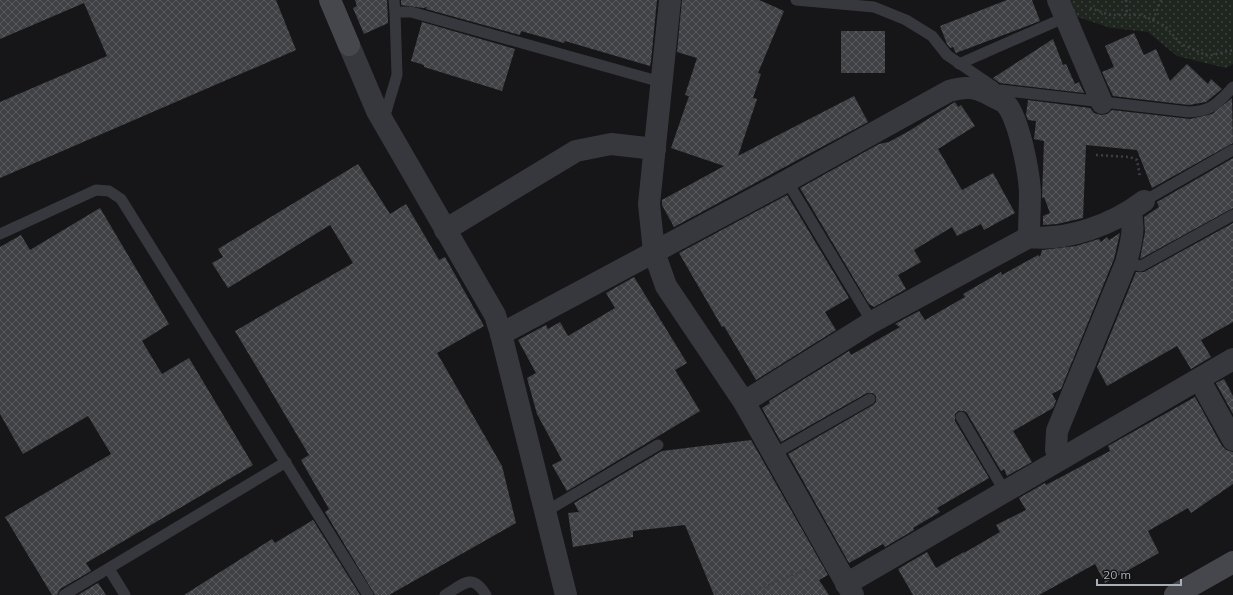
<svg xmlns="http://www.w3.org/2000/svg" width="1233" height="595" viewBox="0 0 1233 595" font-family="Mulish,sans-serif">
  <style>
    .park { fill: url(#park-dots) }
    .building { fill: url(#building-cross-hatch) }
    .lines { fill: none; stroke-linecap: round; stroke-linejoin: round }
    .path { stroke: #3d3f44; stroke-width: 2.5; stroke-dasharray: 2 3; stroke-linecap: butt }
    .lane { stroke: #37383d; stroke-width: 11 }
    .street { stroke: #37383d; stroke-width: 22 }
    .secondary { stroke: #45474d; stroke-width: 22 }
  </style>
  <defs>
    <pattern id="park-dots" width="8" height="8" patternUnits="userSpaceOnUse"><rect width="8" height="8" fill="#1e261f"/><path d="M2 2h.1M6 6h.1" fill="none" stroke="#3c433d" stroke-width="1.8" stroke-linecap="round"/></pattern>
    <pattern id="building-cross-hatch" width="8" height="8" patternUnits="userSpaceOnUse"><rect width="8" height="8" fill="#404145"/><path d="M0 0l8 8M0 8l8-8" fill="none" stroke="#595a5e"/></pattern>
  </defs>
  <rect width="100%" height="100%" fill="#161618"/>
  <!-- park -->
  <path class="park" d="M 1070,0 L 1233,0 L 1233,64 L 1226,68 L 1177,56 L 1148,32 L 1111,28 L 1075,16 Z"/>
  <!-- building -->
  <g class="building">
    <path d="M 0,0 L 276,0 L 296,50 L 0,178 L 0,102 L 107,56 L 84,3 L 0,39 Z"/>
    <path d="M 355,0 L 387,0 L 388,23 L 364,34 L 353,8 L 357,6 Z"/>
    <path d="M 401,0 L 657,0 L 651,61 L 650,66 L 565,41 L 564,43 L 521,31 L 520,35 L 426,9 L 427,7 L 423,8 L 401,5 Z"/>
    <path d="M 682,0 L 759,0 L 784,11 L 758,73 L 761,74 L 753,98 L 757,99 L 738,156 L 854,96 L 868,122 L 674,227 L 662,205 L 662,200 L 724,166 L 671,148 L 689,96 L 685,95 L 697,58 L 677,52 Z"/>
    <path d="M 1007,0 L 1032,0 L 1040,21 L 956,53 L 953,47 L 950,48 L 947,44 L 940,26 Z"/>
    <path d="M 422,22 L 515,49 L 502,91 L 424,67 L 424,65 L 411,61 Z"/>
    <rect x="841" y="31" width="44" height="42"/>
    <path d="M 1134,33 L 1144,55 L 1156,49 L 1170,81 L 1187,64 L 1208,84 L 1211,79 L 1222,89 L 1206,102 L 1189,105 L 1113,96 L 1102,72 L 1114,67 L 1105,46 Z"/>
    <path d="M 1053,39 L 1063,65 L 1066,64 L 1075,84 L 1079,82 L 1084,93 L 1000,83 L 993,78 Z"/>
    <path d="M 1232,98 L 1233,143 L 1152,188 L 1137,150 L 1086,145 L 1083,218 L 1057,224 L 1043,225 L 1043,216 L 1050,213 L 1044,197 L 1042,198 L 1044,141 L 1034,139 L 1036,121 L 1028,120 L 1026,115 L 1028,100 L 1090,108 L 1094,113 L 1101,115 L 1107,114 L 1112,110 L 1190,119 L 1212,114 Z"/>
    <path d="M 955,102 L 958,107 L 961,105 L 975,126 L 938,149 L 962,190 L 993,173 L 1015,213 L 984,230 L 981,224 L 957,236 L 952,227 L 914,250 L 921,262 L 898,275 L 906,289 L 874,307 L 869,304 L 800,188 L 879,144 L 889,142 L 909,131 Z"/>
    <path d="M 1233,158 L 1233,208 L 1140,259 L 1145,232 L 1144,217 L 1159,207 L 1157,202 Z"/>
    <path d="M 358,164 L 390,214 L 406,204 L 439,260 L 445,257 L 484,326 L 437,353 L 502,466 L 516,523 L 389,595 L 375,595 L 325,512 L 329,509 L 301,460 L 309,455 L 235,331 L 353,263 L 330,225 L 228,288 L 212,263 L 223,257 L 218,249 Z"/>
    <path d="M 787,195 L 849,298 L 825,312 L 836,330 L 756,380 L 724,326 L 722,327 L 679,253 Z"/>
    <path d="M 100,208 L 169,324 L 142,341 L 162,374 L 189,358 L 253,465 L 86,563 L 91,571 L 60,589 L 57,595 L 52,595 L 5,517 L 111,454 L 88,416 L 23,454 L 0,414 L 0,247 L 21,235 L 30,250 Z"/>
    <path d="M 1233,223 L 1233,322 L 1201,340 L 1211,357 L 1191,369 L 1177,346 L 1107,386 L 1097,367 L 1136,272 L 1144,272 Z"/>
    <path d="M 1120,233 L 1114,259 L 1061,389 L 1052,394 L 1056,401 L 1053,408 L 1013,431 L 1032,462 L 1007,476 L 1004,469 L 1001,471 L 967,413 L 964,411 L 958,411 L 955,414 L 955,421 L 989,478 L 937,508 L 940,512 L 913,528 L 914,530 L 885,547 L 883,544 L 849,563 L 788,454 L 873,405 L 876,402 L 876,396 L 873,393 L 867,393 L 781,442 L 762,408 L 770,403 L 769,401 L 849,351 L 851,355 L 900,327 L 895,324 L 919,311 L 925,320 L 965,297 L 963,294 L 1001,272 L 1002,275 L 1038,255 L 1040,257 L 1042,250 L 1076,246 L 1099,239 L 1101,242 L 1107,237 L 1109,240 Z"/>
    <path d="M 634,277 L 687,363 L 675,370 L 700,411 L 567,491 L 552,465 L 562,460 L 537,414 L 527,378 L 536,373 L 518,340 L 546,325 L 548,329 L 560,322 L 568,336 L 615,308 L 606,293 Z"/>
    <path d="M 1224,379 L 1233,396 L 1233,414 L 1216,383 Z"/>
    <path d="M 1195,397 L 1222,446 L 1226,450 L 1233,452 L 1233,484 L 1191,513 L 1188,508 L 1148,531 L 1159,553 L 1105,583 L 1095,564 L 1039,595 L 913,595 L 898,569 L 927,552 L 936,568 L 964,552 L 964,553 L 1000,532 L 996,525 L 1026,510 L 1019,498 L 1045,483 L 1046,485 L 1110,451 L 1108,446 Z"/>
    <path d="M 751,440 L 828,575 L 819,580 L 829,595 L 714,595 L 685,525 L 633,531 L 633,537 L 573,547 L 568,513 L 579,512 L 574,503 L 662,451 Z"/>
    <path d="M 313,520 L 360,595 L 184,595 L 272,539 L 275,543 Z"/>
    <path d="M 98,583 L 106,595 L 78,595 Z"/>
  </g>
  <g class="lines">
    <!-- path -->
    <g class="path">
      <path d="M 1126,0 L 1127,15"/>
      <path d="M 1090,8 L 1110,15 L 1142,15 L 1165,26 L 1181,44 L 1208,56 L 1233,50"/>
      <path d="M 1153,20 L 1161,0"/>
      <path d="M 1096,155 L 1130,157 L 1137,160 L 1140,177"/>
      <path d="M 745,595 L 809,568"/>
    </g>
    <!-- lane -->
    <g class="lane">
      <path d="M 394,0 L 395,12"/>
      <path d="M 796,0 L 874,7 L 906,20 L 932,36 L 947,55 L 994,87"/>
      <path d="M 959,64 L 1066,17"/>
      <path d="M 997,95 L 1000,90 L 1189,112 C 1212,111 1217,104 1233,87"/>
      <path d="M 383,122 L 397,75 L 395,12 L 411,12 L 661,82"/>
      <path d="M 787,181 L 872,322"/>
      <path d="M 1144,201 L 1233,150"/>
      <path d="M 0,234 L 96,190 L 109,191 L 121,199 L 368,595"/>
      <path d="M 1126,263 L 1141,266 L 1233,215"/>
      <path d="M 961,417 L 1005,492"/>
      <path d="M 774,454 L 870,399"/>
      <path d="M 545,512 L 658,445"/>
      <path d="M 109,569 L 125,595"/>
      <path d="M 64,595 L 286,462"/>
      <path d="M 445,595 C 464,584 472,572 486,595"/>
    </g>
    <!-- street -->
    <g class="street">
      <path d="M 670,0 L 649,204 L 654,252 L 666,286 L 744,402 L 853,595"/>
      <path d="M 1058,0 L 1102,103"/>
      <path d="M 349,45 L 377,111 L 495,315 L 501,334 L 566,595"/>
      <path d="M 445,230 L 576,151 L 611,144 L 655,149"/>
      <path d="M 501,334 L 787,181 L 949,91 C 965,86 976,87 990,95 C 995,98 1002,100 1006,104 C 1019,119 1029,172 1030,192 C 1030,207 1029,222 1029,237"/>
      <path d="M 1199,379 L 1233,440"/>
      <path d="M 744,402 L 872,322 L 1029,237 C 1068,241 1112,225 1144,201"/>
      <path d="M 1061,459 L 1056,450 L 1057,431 L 1126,263 C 1130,246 1136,229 1130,211"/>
      <path d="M 846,584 L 1233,359"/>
    </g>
    <!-- secondary -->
    <g class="secondary">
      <path d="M 330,0 L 349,45"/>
      <path d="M 1175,595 L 1233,562"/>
    </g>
  </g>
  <!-- scale -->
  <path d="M1097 579v6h84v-6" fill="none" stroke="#a8adb8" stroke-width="2"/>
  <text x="1103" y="579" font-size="12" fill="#a8adb8" stroke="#111113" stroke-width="3" paint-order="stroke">20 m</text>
</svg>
